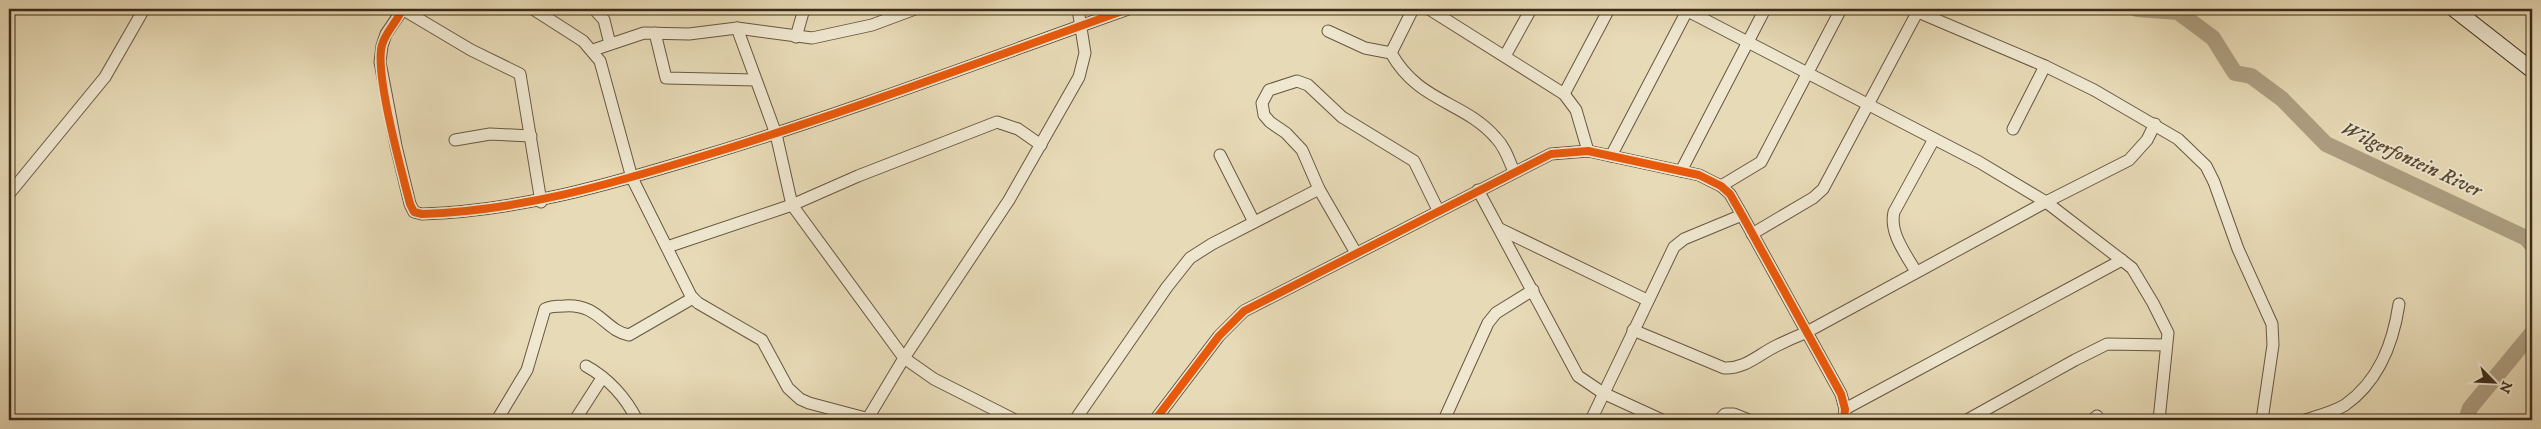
<svg xmlns="http://www.w3.org/2000/svg" width="2541" height="429" viewBox="0 0 2541 429" font-family="'IM FELL DW Pica',serif">
  <style>
    .lines { fill: none; stroke-linecap: round; stroke-linejoin: round }
    .river { stroke: #ad9e81; stroke-width: 16 }
    .street-casing { stroke: #675740; stroke-width: 13 }
    .secondary-casing { stroke: #3c2b19; stroke-width: 17 }
    .street { stroke: #efe7d0; stroke-width: 11 }
    .secondary { stroke: #efe7d0; stroke-width: 15 }
    .cycleway-casing { stroke: #efe7d0; stroke-width: 11 }
    .cycleway { stroke: #e8590c; stroke-width: 8 }
    .labels { text-anchor: middle; dominant-baseline: central; stroke-width: 4; stroke-linejoin: round; paint-order: stroke }
    .water-label { font-size: 20px; font-style: italic; fill: #584833; stroke: #efe7d0 }
  </style>
  <rect width="100%" height="100%" fill="#e7dab6"/>
  <filter id="stains"><feTurbulence type="fractalNoise" baseFrequency=".004" numOctaves="4"/><feColorMatrix values="0 0 0 0 .2 0 0 0 0 .09 0 0 0 0 .02 0 0 0 .5 -.17"/></filter>
  <radialGradient id="worn" r=".72"><stop offset=".6" stop-color="#630" stop-opacity="0"/><stop offset="1" stop-color="#630" stop-opacity=".3"/></radialGradient>
  <g class="lines">
    <!-- river -->
    <g class="river">
      <path d="M 2137,9 L 2178,12 L 2213,38 L 2235,73 L 2251,76 L 2282,99 L 2326,144 L 2526,238 L 2532,245"/>
      <path d="M 2466,420 L 2470,408 L 2532,333"/>
    </g>
    <!-- street casing -->
    <g class="street-casing">
      <g id="street">
        <path d="M 402,9 L 471,50 L 520,74 L 541,202"/>
        <path d="M 403,9 L 386,34 L 382,46 L 380,62 L 396,146 L 410,204 L 414,212 L 422,214 C 519,211 611,184 703,156 C 846,113 987,59 1128,9"/>
        <path d="M 533,9 L 583,41 L 600,61 L 632,178 L 691,296 L 698,303 L 762,340 L 788,388 L 800,399 L 809,403 L 873,420"/>
        <path d="M 594,9 L 604,20 L 610,44"/>
        <path d="M 1413,9 L 1391,53 C 1419,103 1464,101 1496,138 C 1505,147 1509,160 1514,172"/>
        <path d="M 1429,9 L 1564,94 L 1576,110 L 1588,151"/>
        <path d="M 1684,9 L 1979,162 L 2046,202 L 2132,268 L 2153,303 L 2168,333 L 2159,420"/>
        <path d="M 1918,12 L 2045,66 L 2094,90 L 2178,139 L 2206,166 L 2214,182 L 2238,249 L 2272,324 L 2273,345 L 2262,420"/>
        <path d="M 737,28 L 776,134 L 792,205 L 904,358 L 934,379 L 1015,420"/>
        <path d="M 1328,31 L 1365,48 L 1391,53"/>
        <path d="M 655,33 L 666,78 L 755,80"/>
        <path d="M 796,37 L 804,9"/>
        <path d="M 593,50 L 644,33 L 689,34 L 737,28 L 812,38 L 872,25 L 915,9"/>
        <path d="M 1505,56 L 1531,9"/>
        <path d="M 1564,94 L 1609,9"/>
        <path d="M 2013,129 L 2045,66"/>
        <path d="M 455,140 L 490,134 L 531,136"/>
        <path d="M 1220,155 L 1254,222"/>
        <path d="M 1611,156 L 1688,9"/>
        <path d="M 1681,171 L 1765,9"/>
        <path d="M 1721,186 L 1761,162 L 1841,9"/>
        <path d="M 1478,190 L 1578,376 L 1603,393 L 1662,420"/>
        <path d="M 9,194 L 105,77 L 144,9"/>
        <path d="M 1500,229 L 1647,300"/>
        <path d="M 1752,234 L 1813,198 L 1823,189 L 1919,9"/>
        <path d="M 667,247 L 792,205 L 858,176 L 997,122 L 1018,129 L 1041,145"/>
        <path d="M 1356,253 L 1319,189 L 1302,150 L 1286,133 L 1270,122 L 1264,115 L 1262,103 L 1269,90 L 1297,81 L 1308,85 L 1342,117 L 1414,161 L 1438,210"/>
        <path d="M 1916,272 C 1906,254 1889,233 1894,212 L 1934,139"/>
        <path d="M 1633,330 L 1724,368 C 1745,369 1758,355 1776,346 C 1786,341 1795,337 1805,333 L 2046,202 L 2129,160 L 2147,140 L 2155,124"/>
        <path d="M 586,366 C 608,378 626,398 637,420"/>
        <path d="M 1845,409 L 2122,260"/>
        <path d="M 868,418 L 904,358 L 1009,200 L 1079,77 L 1085,53 L 1078,9"/>
        <path d="M 497,420 L 527,370 L 545,309 C 550,306 558,306 564,306 C 599,303 605,331 629,335 L 693,298"/>
        <path d="M 575,420 L 602,378"/>
        <path d="M 1075,420 L 1167,287 L 1190,258 L 1212,244 L 1319,189"/>
        <path d="M 1155,420 L 1219,336 L 1244,311 L 1551,154 L 1588,151 L 1699,175 L 1721,186 L 1730,194 L 1742,215 L 1841,394 L 1845,409 L 1844,420"/>
        <path d="M 1444,420 L 1488,323 L 1496,313 L 1533,290"/>
        <path d="M 1591,420 L 1674,247 L 1684,239 L 1742,215"/>
        <path d="M 1719,420 L 1725,414 L 1734,414 L 1749,420"/>
        <path d="M 1967,420 L 2075,360 L 2107,344 L 2166,345"/>
        <path d="M 2092,420 L 2097,416"/>
        <path d="M 2305,420 C 2318,416 2334,412 2345,405 C 2379,381 2393,344 2399,304"/>
      </g>
    </g>
    <!-- secondary casing -->
    <g class="secondary-casing">
      <path id="secondary" d="M 2454,9 L 2532,70"/>
    </g>
    <!-- street -->
    <use href="#street" class="street"/>
    <!-- secondary -->
    <use href="#secondary" class="secondary"/>
    <!-- cycleway casing -->
    <g class="cycleway-casing">
      <g id="cycleway">
        <path d="M 402,9 C 398,21 386,31 382,45 C 374,73 402,172 410,204 L 414,212 L 422,214 C 519,211 611,184 703,156 C 846,113 987,59 1128,9"/>
        <path d="M 1155,420 L 1219,336 L 1244,311 L 1551,154 L 1588,151 L 1699,175 L 1721,186 L 1730,194 L 1742,215 L 1841,394 L 1845,409 L 1844,420"/>
      </g>
    </g>
    <!-- cycleway -->
    <use href="#cycleway" class="cycleway"/>
  </g>
  <g class="labels">
    <!-- water labels -->
    <g class="water-label">
      <text transform="translate(2411 160) rotate(25)">Wilgerfontein River</text>
    </g>
  </g>
  <!-- margin -->
  <rect width="2541" height="429" fill="none" stroke="#e7dab6" stroke-width="30"/>
  <rect x="10" y="10" width="2521" height="409" fill="none" stroke="#3c2b19" stroke-width="2.5"/>
  <rect x="15" y="15" width="2511" height="399" fill="none" stroke="#3c2b19"/>
  <!-- north arrow -->
  <g transform="translate(2494 382) rotate(114)" stroke="#efe7d0" stroke-width="4" paint-order="stroke">
  <path d="M0-4L9 19L0 12L-9 19Z" fill="#3c2b19"/>
  <text y="-8" font-size="14" font-weight="bold" text-anchor="middle" fill="#3c2b19">N</text>
  </g>
  <rect width="100%" height="100%" filter="url(#stains)"/>
  <rect width="100%" height="100%" fill="url(#worn)"/>
</svg>
